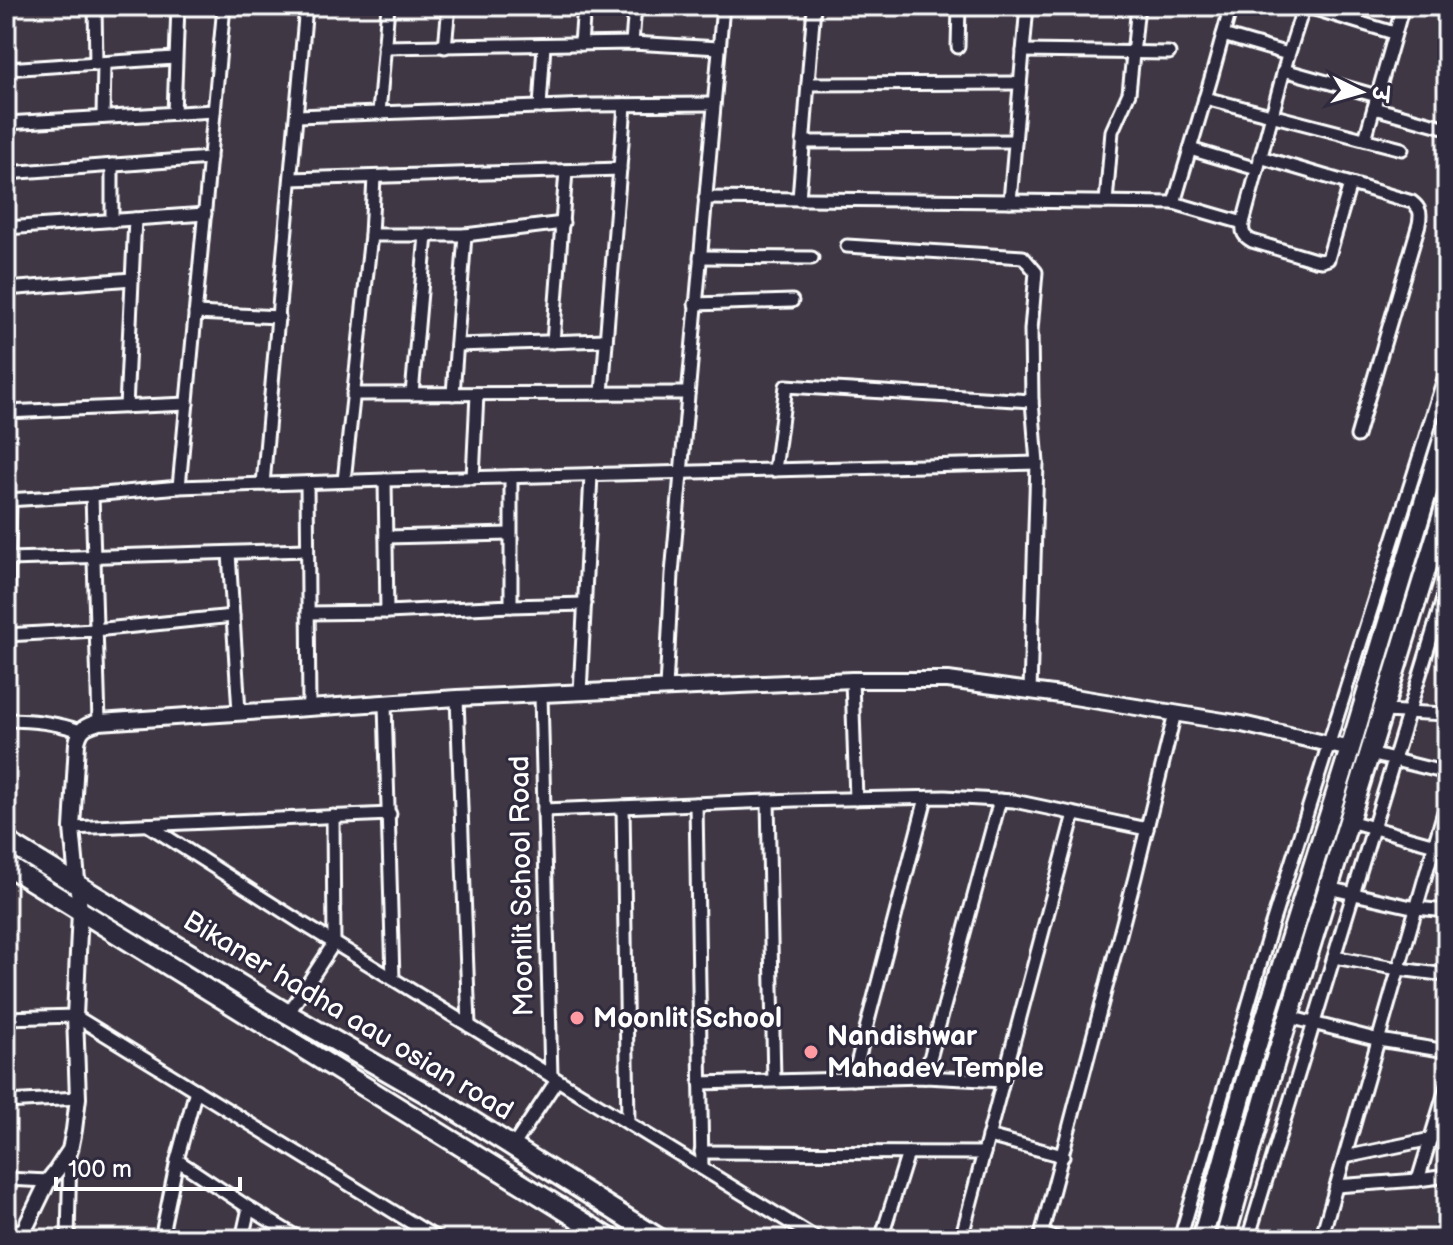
<svg xmlns="http://www.w3.org/2000/svg" width="1453" height="1245" viewBox="0 0 1453 1245" font-family="'Balsamiq Sans','Playpen Sans Deva',sans-serif">
  <style>
    .lines { fill: none; stroke-linecap: round; stroke-linejoin: round }
    .minor-casing { stroke: #fff; stroke-width: 17 }
    .tertiary-casing { stroke: #fff; stroke-width: 20 }
    .primary-casing { stroke: #fff; stroke-width: 24 }
    .minor { stroke: #2f2a3d; stroke-width: 11 }
    .tertiary { stroke: #2f2a3d; stroke-width: 14 }
    .primary { stroke: #2f2a3d; stroke-width: 18 }
    .poi-dot { fill: #ff9aa2; stroke: #2f2a3d; stroke-width: 3 }
    .labels { text-anchor: middle; dominant-baseline: central; stroke-width: 6; stroke-linejoin: round; paint-order: stroke }
    .street-label { font-size: 28px; fill: #fff; stroke: #2f2a3d }
    .poi-label { font-size: 28px; font-weight: bold; fill: #fff; stroke: #2f2a3d; text-anchor: start }
  </style>
  <rect width="100%" height="100%" fill="#403745"/>
  <filter id="ink" filterUnits="userSpaceOnUse"><feTurbulence type="fractalNoise" baseFrequency=".0125" numOctaves="2"/><feDisplacementMap in="SourceGraphic" scale="16" xChannelSelector="R" yChannelSelector="G"/><feConvolveMatrix kernelMatrix="1 2 1 2 8 2 1 2 1" color-interpolation-filters="sRGB"/></filter>
  <g filter="url(#ink)">
    <g class="lines">
      <!-- minor casing -->
      <g class="minor-casing">
        <g id="minor">
          <path d="M 95,6 L 96,64"/>
          <path d="M 1304,6 L 1287,59 L 1243,223 C 1242,232 1243,236 1252,241 L 1315,260 L 1322,261 L 1328,259 L 1350,184"/>
          <path d="M 1305,6 L 1394,33"/>
          <path d="M 1223,35 L 1288,54"/>
          <path d="M 632,43 L 635,6"/>
          <path d="M 581,44 L 584,6"/>
          <path d="M 384,47 L 632,43 L 719,48"/>
          <path d="M 445,47 L 449,6"/>
          <path d="M 958,47 L 959,6"/>
          <path d="M 1023,51 L 1169,53"/>
          <path d="M 6,69 L 175,58"/>
          <path d="M 1284,70 L 1377,96"/>
          <path d="M 808,84 L 1020,83"/>
          <path d="M 1205,98 L 1402,149"/>
          <path d="M 540,107 L 544,45"/>
          <path d="M 1374,108 L 1447,128"/>
          <path d="M 174,113 L 178,6"/>
          <path d="M 379,113 L 388,6"/>
          <path d="M 297,116 L 590,105 L 714,104"/>
          <path d="M 103,117 L 104,63"/>
          <path d="M 6,123 L 214,111"/>
          <path d="M 1365,139 L 1403,6"/>
          <path d="M 803,142 L 1015,141"/>
          <path d="M 1190,149 L 1257,169"/>
          <path d="M 1260,157 L 1412,202 C 1421,209 1421,214 1419,224 L 1357,436"/>
          <path d="M 112,165 L 112,221"/>
          <path d="M 6,173 L 210,158"/>
          <path d="M 291,179 L 620,169"/>
          <path d="M 705,198 L 1010,201 L 1027,6"/>
          <path d="M 799,199 L 814,6"/>
          <path d="M 1010,201 L 1174,203 L 1243,223"/>
          <path d="M 1106,202 L 1112,131 L 1129,93 L 1138,6"/>
          <path d="M 1174,203 L 1212,75 L 1231,6"/>
          <path d="M 6,228 L 205,214"/>
          <path d="M 371,235 L 465,235 L 563,223"/>
          <path d="M 847,246 L 1023,257 L 1036,272 L 1031,330 L 1032,401 L 1037,463 L 1030,691"/>
          <path d="M 700,257 L 812,258"/>
          <path d="M 6,289 L 132,279"/>
          <path d="M 695,304 L 792,301"/>
          <path d="M 195,313 L 279,317"/>
          <path d="M 553,342 L 566,171"/>
          <path d="M 457,345 L 606,340"/>
          <path d="M 602,393 L 625,105"/>
          <path d="M 353,394 L 688,393"/>
          <path d="M 412,394 L 426,235"/>
          <path d="M 453,394 L 465,235"/>
          <path d="M 126,407 L 135,219"/>
          <path d="M 6,412 L 187,404"/>
          <path d="M 775,470 L 786,386 L 1032,401"/>
          <path d="M 473,478 L 477,394"/>
          <path d="M 385,480 L 387,612"/>
          <path d="M 344,481 L 371,235 L 374,177"/>
          <path d="M 307,483 L 309,708"/>
          <path d="M 263,484 L 306,6"/>
          <path d="M 179,487 L 224,6"/>
          <path d="M 92,495 L 99,722"/>
          <path d="M 6,500 L 92,495 L 179,487 L 385,480 L 1037,463"/>
          <path d="M 386,537 L 510,534"/>
          <path d="M 229,553 L 239,712"/>
          <path d="M 9,559 L 307,550"/>
          <path d="M 511,606 L 585,604"/>
          <path d="M 308,613 L 387,612 L 511,606 L 511,477"/>
          <path d="M 6,635 L 95,630 L 233,616"/>
          <path d="M 6,680 L 10,499"/>
          <path d="M 852,680 L 856,799"/>
          <path d="M 666,688 L 672,574 L 723,6"/>
          <path d="M 580,693 L 591,475"/>
          <path d="M 541,695 L 551,1076"/>
          <path d="M 457,698 L 469,1026"/>
          <path d="M 385,704 L 393,979"/>
          <path d="M 1383,711 L 1447,714"/>
          <path d="M 6,720 C 32,720 55,722 80,731"/>
          <path d="M 1370,754 L 1447,773"/>
          <path d="M 768,801 L 774,1080"/>
          <path d="M 696,804 L 702,1168"/>
          <path d="M 623,807 L 628,1123"/>
          <path d="M 544,810 L 795,800 L 945,797 L 1014,801 L 1147,829"/>
          <path d="M 1349,821 L 1435,845"/>
          <path d="M 148,825 L 300,922 L 817,1239"/>
          <path d="M 72,828 L 390,814"/>
          <path d="M 1328,888 L 1416,908 L 1447,911"/>
          <path d="M 1334,957 L 1399,969 L 1447,975"/>
          <path d="M 288,1014 L 334,943 L 333,816"/>
          <path d="M 1289,1017 L 1379,1040 L 1447,1051"/>
          <path d="M 6,1018 L 75,1016 L 438,1239"/>
          <path d="M 925,1077 L 1000,800"/>
          <path d="M 853,1079 L 926,798"/>
          <path d="M 700,1083 L 925,1077 L 1003,1081"/>
          <path d="M 6,1102 L 78,1098"/>
          <path d="M 988,1136 L 1063,1156"/>
          <path d="M 512,1148 L 557,1080"/>
          <path d="M 701,1152 L 984,1153"/>
          <path d="M 1345,1157 L 1431,1139 L 1434,1135 L 1447,1130"/>
          <path d="M 177,1160 L 249,1208 L 300,1239"/>
          <path d="M 6,1179 L 48,1181"/>
          <path d="M 1418,1180 L 1447,1085"/>
          <path d="M 1336,1186 L 1418,1180 L 1447,1176"/>
          <path d="M 6,1231 L 24,1230"/>
          <path d="M 1042,1234 L 1059,1239"/>
          <path d="M 68,1239 L 70,1151"/>
          <path d="M 161,1239 L 177,1160 L 196,1090"/>
          <path d="M 242,1239 L 249,1208"/>
          <path d="M 881,1239 L 908,1153"/>
          <path d="M 961,1239 L 1074,814"/>
          <path d="M 1040,1239 L 1135,877 L 1175,713"/>
          <path d="M 1180,1239 L 1271,927 L 1447,369"/>
          <path d="M 1248,1239 L 1447,586"/>
          <path d="M 1321,1239 L 1447,801"/>
        </g>
      </g>
      <!-- tertiary casing -->
      <g class="tertiary-casing">
        <path id="tertiary" d="M 20,1239 L 48,1181 L 56,1171 L 70,1150 L 74,1130 L 78,1098 L 75,1016 L 80,911 L 72,828 L 77,743 C 80,728 85,726 99,722 L 457,698 L 852,680 L 948,680 L 1068,696 L 1242,724 L 1350,749"/>
      </g>
      <!-- primary casing -->
      <g class="primary-casing">
        <g id="primary">
          <path d="M 6,841 L 288,1014 L 450,1107 L 660,1239"/>
          <path d="M 6,865 L 611,1239"/>
          <path d="M 1202,1239 L 1244,1086 L 1350,749 L 1447,426"/>
          <path d="M 1225,1239 L 1274,1065 L 1447,501"/>
        </g>
      </g>
      <!-- minor -->
      <use href="#minor" class="minor"/>
      <!-- tertiary -->
      <use href="#tertiary" class="tertiary"/>
      <!-- primary -->
      <use href="#primary" class="primary"/>
    </g>
  </g>
  <!-- markers -->
  <g class="poi-dot">
    <circle cx="577" cy="1018" r="8"/>
    <circle cx="811" cy="1052" r="8"/>
  </g>
  <g class="labels">
    <!-- street labels -->
    <g class="street-label">
      <text transform="translate(522 886) rotate(-91)">Moonlit School Road</text>
      <text transform="translate(348 1016) rotate(31)">Bikaner hadha aau osian road</text>
    </g>
    <!-- poi labels -->
    <g class="poi-label">
      <text x="593" y="1018">Moonlit School</text>
      <text x="827" y="1036">Nandishwar<tspan x="827" dy="32">Mahadev Temple</tspan></text>
    </g>
  </g>
  <!-- margin -->
  <rect width="1453" height="1245" fill="none" stroke="#2f2a3d" stroke-width="32"/>
  <rect x="16" y="16" width="1421" height="1213" fill="none" stroke="#fff" stroke-width="3" filter="url(#ink)"/>
  <!-- north arrow -->
  <g transform="translate(1361 92) rotate(95)" stroke="#2f2a3d" stroke-width="6" paint-order="stroke">
  <path d="M0-6L14 30L0 20L-14 30Z" fill="#ffffff"/>
  <text y="-12" font-size="22" font-weight="bold" text-anchor="middle" fill="#ffffff">उ</text>
  </g>
  <!-- scale -->
  <path d="M56 1177v12h184v-12" fill="none" stroke="#ffffff" stroke-width="4"/>
  <text x="68" y="1177" font-size="24" fill="#ffffff" stroke="#2f2a3d" stroke-width="6" paint-order="stroke">100 m</text>
</svg>
